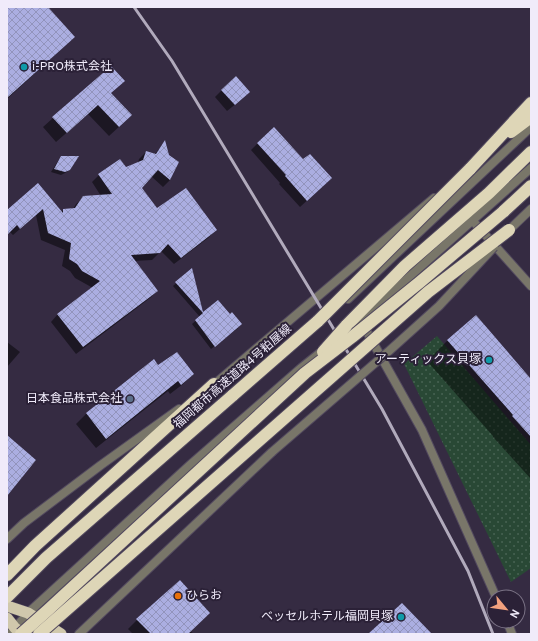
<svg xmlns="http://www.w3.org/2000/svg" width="538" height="641" viewBox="0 0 538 641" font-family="Overpass,'Noto Sans JP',sans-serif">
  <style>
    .park { fill: url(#park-dots) }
    .shadow { fill: #0007 }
    .building { fill: url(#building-cross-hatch) }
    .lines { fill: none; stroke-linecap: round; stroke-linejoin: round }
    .minor-casing { stroke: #534a5f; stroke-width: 10 }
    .tertiary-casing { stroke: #534a5f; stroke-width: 10 }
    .trunk-casing { stroke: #534a5f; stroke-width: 12 }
    .motorway-casing { stroke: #534a5f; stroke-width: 14 }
    .minor { stroke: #797669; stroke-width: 8 }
    .tertiary { stroke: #797669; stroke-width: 8 }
    .trunk { stroke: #d0c8ac; stroke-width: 11 }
    .motorway { stroke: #ded6b7; stroke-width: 12 }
    .rail { stroke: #b1aabc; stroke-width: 3 }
    .tertiary-bridge-casing { stroke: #534a5f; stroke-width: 10; stroke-linecap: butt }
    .motorway-bridge-casing { stroke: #534a5f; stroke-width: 14; stroke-linecap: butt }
    .tertiary-bridge { stroke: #797669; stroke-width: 8 }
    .motorway-bridge { stroke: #ded6b7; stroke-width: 12 }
    .culture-dot { fill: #0f9aa8; stroke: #2b2137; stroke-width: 1.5 }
    .service-dot { fill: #5c6f8a; stroke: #2b2137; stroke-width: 1.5 }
    .food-dot { fill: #e8710a; stroke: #2b2137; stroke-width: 1.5 }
    .labels { text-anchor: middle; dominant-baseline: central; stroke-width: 4; stroke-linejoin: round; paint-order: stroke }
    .poi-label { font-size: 12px; fill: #f0ebfa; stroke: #2b2137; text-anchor: end }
    .street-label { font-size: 12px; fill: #f0ebfa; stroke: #2b2137 }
  </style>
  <defs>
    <pattern id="park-dots" width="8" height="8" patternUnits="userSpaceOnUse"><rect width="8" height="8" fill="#294835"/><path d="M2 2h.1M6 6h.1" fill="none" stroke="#486353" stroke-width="1.8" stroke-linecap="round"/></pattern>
    <pattern id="building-cross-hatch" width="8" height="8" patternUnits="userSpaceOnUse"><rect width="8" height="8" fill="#abaee1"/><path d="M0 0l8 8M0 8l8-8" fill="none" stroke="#9294bc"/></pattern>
  </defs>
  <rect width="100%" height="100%" fill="#352b42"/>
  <!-- park -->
  <path class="park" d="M 437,336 L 531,445 L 531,568 L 511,582 L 404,364 Z"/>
  <!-- shadow -->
  <g class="shadow">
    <path d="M 7,7 L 47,7 L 74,36 L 56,54 L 7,99 Z"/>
    <path d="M 114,90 L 110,94 L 121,125 L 109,136 L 88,114 L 56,142 L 43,127 L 53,118 Z"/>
    <path d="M 222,90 L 242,99 L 227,111 L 215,97 Z"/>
    <path d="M 165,142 L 168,156 L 177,162 L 170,180 L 163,187 L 151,176 L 141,188 L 157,209 L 216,230 L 208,238 L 174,264 L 161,251 L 152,260 L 134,261 L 157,291 L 150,298 L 76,354 L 51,322 L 58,314 L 93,288 L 75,278 L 70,271 L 62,266 L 65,250 L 41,240 L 36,215 L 13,235 L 10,232 L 7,234 L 7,211 L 38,185 L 61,212 L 63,210 L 73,209 L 76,204 L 84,197 L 101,196 L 92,182 L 99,175 L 125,169 L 138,163 L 139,159 L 146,152 L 154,155 Z"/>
    <path d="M 258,143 L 324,185 L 300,207 L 279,184 L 280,183 L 251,150 Z"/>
    <path d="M 61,157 L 69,170 L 65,173 L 61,175 L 51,172 L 58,161 Z"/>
    <path d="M 192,270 L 203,314 L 238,328 L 211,349 L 192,324 L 200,317 L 173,286 Z"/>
    <path d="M 476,317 L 531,381 L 531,479 L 493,437 L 493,436 L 427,361 L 447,341 Z"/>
    <path d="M 7,342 L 20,352 L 7,367 Z"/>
    <path d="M 154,361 L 158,367 L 193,374 L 183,384 L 170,394 L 168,391 L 96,448 L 76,424 L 86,414 Z"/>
    <path d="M 137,620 L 190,631 L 194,634 L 133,634 L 128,629 Z"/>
  </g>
  <!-- building -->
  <g class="building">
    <path d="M 7,7 L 48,7 L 75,37 L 7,98 Z"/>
    <path d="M 111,66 L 125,81 L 111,93 L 132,115 L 119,127 L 98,105 L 67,133 L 52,117 Z"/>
    <path d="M 236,76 L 250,92 L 235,105 L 221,90 Z"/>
    <path d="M 274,127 L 303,159 L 310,154 L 332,178 L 307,201 L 285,176 L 286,175 L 257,143 Z"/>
    <path d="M 165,140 L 169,155 L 179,162 L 170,180 L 158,170 L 142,188 L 157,208 L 186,188 L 217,230 L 181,258 L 168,244 L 160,253 L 131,255 L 158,291 L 83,347 L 57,314 L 100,281 L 82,271 L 77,264 L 69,259 L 71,243 L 48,233 L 43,209 L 20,229 L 17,225 L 7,235 L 7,210 L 38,183 L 63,213 L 63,209 L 75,208 L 83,196 L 112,194 L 98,174 L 120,159 L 126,167 L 143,160 L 146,151 L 156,154 Z"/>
    <path d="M 61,156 L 79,156 L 70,170 L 65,172 L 54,169 Z"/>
    <path d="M 192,268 L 203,312 L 218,300 L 230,314 L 232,312 L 242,324 L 215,347 L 195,320 L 203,313 L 175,282 Z"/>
    <path d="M 476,315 L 531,379 L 531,437 L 512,416 L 513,415 L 447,340 Z"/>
    <path d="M 177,352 L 194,374 L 181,385 L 178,381 L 106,439 L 86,413 L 154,359 L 158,365 Z"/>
    <path d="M 7,435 L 36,460 L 7,496 Z"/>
    <path d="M 180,580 L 210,613 L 188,634 L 151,634 L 136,619 Z"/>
    <path d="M 402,603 L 432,634 L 368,634 Z"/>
  </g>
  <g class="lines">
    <!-- minor casing -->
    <g class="minor-casing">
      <g id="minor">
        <path d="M 472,220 L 531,286"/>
        <path d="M 362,323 L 422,430 L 496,597"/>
        <path d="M 507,621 L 512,634"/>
      </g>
    </g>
    <!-- tertiary casing -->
    <g class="tertiary-casing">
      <g id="tertiary">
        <path d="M 509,230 L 531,209"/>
        <path d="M 348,299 L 531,127"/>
        <path d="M 349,330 L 361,320 L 531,168"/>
        <path d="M 211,387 L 434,198"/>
        <path d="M 7,539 L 24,523 L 101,465 L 179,409"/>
        <path d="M 10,634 L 28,613 L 190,465 L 301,368 L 326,348"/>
        <path d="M 79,634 L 272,452"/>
      </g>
    </g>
    <!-- trunk casing -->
    <g class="trunk-casing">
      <g id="trunk">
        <path d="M 7,606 L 28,613 L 61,634"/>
        <path d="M 7,618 L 15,628 L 23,634"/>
      </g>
    </g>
    <!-- motorway casing -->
    <g class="motorway-casing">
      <g id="motorway">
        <path d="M 511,132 L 531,117"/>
        <path d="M 470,169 L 531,103"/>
        <path d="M 503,212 L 531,186"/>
        <path d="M 346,326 L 405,266 L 489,193 L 531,152"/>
        <path d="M 232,396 L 318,321"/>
        <path d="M 7,575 L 35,546 L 214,384"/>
      </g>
    </g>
    <!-- minor -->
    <use href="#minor" class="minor"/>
    <!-- tertiary -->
    <use href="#tertiary" class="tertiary"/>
    <!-- trunk -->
    <use href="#trunk" class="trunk"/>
    <!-- motorway -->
    <use href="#motorway" class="motorway"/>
    <!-- rail -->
    <path class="rail" d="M 134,7 L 172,61 L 382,409 L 468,571 L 493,634"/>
    <!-- tertiary-bridge casing -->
    <g class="tertiary-bridge-casing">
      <path id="tertiary-bridge" d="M 272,452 L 389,351 L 439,306 L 494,247"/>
    </g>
    <!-- motorway-bridge casing -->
    <g class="motorway-bridge-casing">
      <g id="motorway-bridge">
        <path d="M 318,321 L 470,169"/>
        <path d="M 323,352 L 346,326"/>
        <path d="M 7,597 L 46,558 L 232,396"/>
        <path d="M 21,634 L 48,610 L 305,373 L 352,337 L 420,282 L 503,212"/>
        <path d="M 39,634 L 428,292 L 509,230"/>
      </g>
    </g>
    <!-- tertiary-bridge -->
    <use href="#tertiary-bridge" class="tertiary-bridge"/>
    <!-- motorway-bridge -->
    <use href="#motorway-bridge" class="motorway-bridge"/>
  </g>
  <!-- markers -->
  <g class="culture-dot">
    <circle cx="24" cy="67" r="4"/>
    <circle cx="489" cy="360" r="4"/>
    <circle cx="401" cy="617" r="4"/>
  </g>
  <circle class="service-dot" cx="130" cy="399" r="4"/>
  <circle class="food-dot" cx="178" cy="596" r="4"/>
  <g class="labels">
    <!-- poi labels -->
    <g class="poi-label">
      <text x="32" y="67" text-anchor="start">i-PRO株式会社</text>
      <text x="481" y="360">アーティックス貝塚</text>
      <text x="122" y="399">日本食品株式会社</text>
      <text x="186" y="596" text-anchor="start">ひらお</text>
      <text x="393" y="617">ベッセルホテル福岡貝塚</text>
    </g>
    <!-- street labels -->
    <g class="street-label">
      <text transform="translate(233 377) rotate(-41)">福岡都市高速道路4号粕屋線</text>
    </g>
  </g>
  <!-- border -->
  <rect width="538" height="641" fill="none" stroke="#f0ebfa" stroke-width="16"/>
  <!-- north arrow -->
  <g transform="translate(506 609) rotate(119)"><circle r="19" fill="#2b2137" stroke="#7a7285"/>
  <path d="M0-3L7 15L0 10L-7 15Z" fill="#f2a17e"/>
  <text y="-6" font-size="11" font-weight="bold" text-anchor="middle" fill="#f0ebfa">N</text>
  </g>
</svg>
